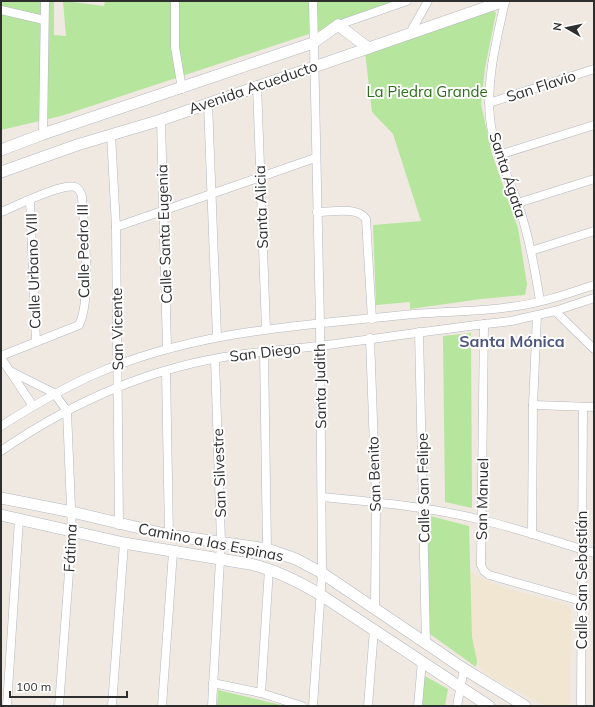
<svg xmlns="http://www.w3.org/2000/svg" width="595" height="707" viewBox="0 0 595 707" font-family="Mulish,sans-serif">
  <style>
    .education { fill: #f0e6d1 }
    .green { fill: #b6e59e }
    .lines { fill: none; stroke-linecap: round; stroke-linejoin: round }
    .street-casing { stroke: #b4b7c1; stroke-width: 9 }
    .secondary-casing { stroke: #b4b7c1; stroke-width: 12 }
    .street { stroke: #fff; stroke-width: 8 }
    .secondary { stroke: #fff; stroke-width: 11 }
    .labels { text-anchor: middle; dominant-baseline: central; stroke-width: 4; stroke-linejoin: round; paint-order: stroke }
    .street-label { font-size: 15px; fill: #2e2e2e; stroke: #fff }
    .park-label { font-size: 15px; fill: #2c6e1b; stroke: #fff }
    .neighbourhood-label { font-size: 16px; font-weight: bold; fill: #4d5680; stroke: #fff }
  </style>
  <rect width="100%" height="100%" fill="#efe9e1"/>
  <!-- education -->
  <path class="education" d="M 469,570 L 482,579 L 512,590 L 568,605 L 571,611 L 570,706 L 545,706 L 487,675 L 478,666 L 472,637 Z"/>
  <!-- green -->
  <g class="green">
    <path d="M 1,1 L 54,1 L 54,35 L 66,36 L 63,1 L 104,6 L 105,1 L 409,1 L 61,116 L 1,130 Z"/>
    <path d="M 493,11 L 496,13 L 485,68 L 481,104 L 492,154 L 518,228 L 527,284 L 525,295 L 481,299 L 410,309 L 410,302 L 376,305 L 373,225 L 421,221 L 393,134 L 372,112 L 365,52 Z"/>
    <path d="M 471,333 L 472,508 L 445,502 L 443,336 Z"/>
    <path d="M 430,516 L 469,526 L 472,637 L 477,661 L 476,667 L 430,634 L 426,520 Z"/>
    <path d="M 423,675 L 448,689 L 445,706 L 421,706 Z"/>
    <path d="M 218,690 L 285,706 L 217,706 Z"/>
  </g>
  <g class="lines">
    <!-- street casing -->
    <g class="street-casing">
      <g id="street">
        <path d="M 175,1 L 175,47 L 182,89"/>
        <path d="M 505,1 C 497,39 486,79 490,118 C 493,149 508,175 518,204 C 529,235 535,269 540,301"/>
        <path d="M 1,10 L 44,20"/>
        <path d="M 338,25 L 407,1"/>
        <path d="M 410,33 L 428,1"/>
        <path d="M 257,85 L 266,329"/>
        <path d="M 208,103 L 217,337"/>
        <path d="M 489,103 L 594,69"/>
        <path d="M 161,120 L 167,349"/>
        <path d="M 43,134 L 45,1"/>
        <path d="M 111,134 L 116,227 L 119,525"/>
        <path d="M 499,155 L 594,125"/>
        <path d="M 30,200 L 36,342"/>
        <path d="M 518,203 L 594,179"/>
        <path d="M 1,212 C 16,206 61,183 75,187 C 79,188 81,193 82,197 C 84,228 92,299 79,325 L 1,356"/>
        <path d="M 317,212 C 330,212 358,206 366,219 L 372,319"/>
        <path d="M 116,227 L 315,158"/>
        <path d="M 531,251 L 594,231"/>
        <path d="M 555,311 L 594,349"/>
        <path d="M 484,324 L 481,565 L 484,571 L 489,575 L 581,601"/>
        <path d="M 419,332 L 426,644"/>
        <path d="M 370,338 L 376,502 L 375,609"/>
        <path d="M 264,352 L 267,549"/>
        <path d="M 1,358 L 33,406"/>
        <path d="M 10,371 L 54,393 L 67,411 L 72,532 L 59,706"/>
        <path d="M 166,371 L 169,535"/>
        <path d="M 533,405 L 594,407"/>
        <path d="M 1,426 C 31,407 61,389 93,375 C 195,330 306,325 414,314 C 446,311 479,312 510,307 C 539,304 567,294 594,285"/>
        <path d="M 1,451 C 72,402 151,367 237,355 C 264,351 292,349 319,346 C 383,338 447,328 511,321 L 555,311 L 594,298"/>
        <path d="M 322,497 C 376,502 430,507 482,520 C 520,529 557,542 594,553"/>
        <path d="M 532,534 L 533,405 L 537,316"/>
        <path d="M 213,683 L 261,693 L 302,706"/>
        <path d="M 261,693 L 269,569"/>
        <path d="M 7,706 L 19,519"/>
        <path d="M 112,706 L 124,543"/>
        <path d="M 162,706 L 173,552"/>
        <path d="M 212,706 L 221,542 L 215,359"/>
        <path d="M 313,706 L 322,573 L 320,323 L 313,1"/>
        <path d="M 368,706 L 374,629"/>
        <path d="M 418,706 L 422,661"/>
        <path d="M 457,706 L 464,669"/>
        <path d="M 581,706 L 583,407"/>
      </g>
    </g>
    <!-- secondary casing -->
    <g class="secondary-casing">
      <g id="secondary">
        <path d="M 1,150 L 43,134 L 313,43 L 338,25 L 367,47"/>
        <path d="M 1,172 L 77,145 L 161,120 L 504,1"/>
        <path d="M 1,498 L 72,512 L 169,535 L 267,549 L 296,559 L 322,573 L 464,669 L 525,706"/>
        <path d="M 1,515 L 124,543 L 250,564 C 276,570 298,581 321,595 L 489,706"/>
      </g>
    </g>
    <!-- street -->
    <use href="#street" class="street"/>
    <!-- secondary -->
    <use href="#secondary" class="secondary"/>
  </g>
  <g class="labels">
    <!-- street labels -->
    <g class="street-label">
      <text transform="translate(541 86) rotate(-18)">San Flavio</text>
      <text transform="translate(253 87) rotate(-19)">Avenida Acueducto</text>
      <text transform="translate(508 175) rotate(72)">Santa Ágata</text>
      <text transform="translate(261 207) rotate(-92)">Santa Alicia</text>
      <text transform="translate(164 234) rotate(-92)">Calle Santa Eugenia</text>
      <text transform="translate(83 251) rotate(-91)">Calle Pedro III</text>
      <text transform="translate(33 271) rotate(-92)">Calle Urbano VIII</text>
      <text transform="translate(117 329) rotate(-91)">San Vicente</text>
      <text transform="translate(265 352) rotate(-7)">San Diego</text>
      <text transform="translate(320 386) rotate(-91)">Santa Judith</text>
      <text transform="translate(219 473) rotate(-92)">San Silvestre</text>
      <text transform="translate(374 474) rotate(-92)">San Benito</text>
      <text transform="translate(423 488) rotate(-91)">Calle San Felipe</text>
      <text transform="translate(482 499) rotate(-89)">San Manuel</text>
      <text transform="translate(211 542) rotate(11)">Camino a las Espinas</text>
      <text transform="translate(70 548) rotate(-87)">Fátima</text>
      <text transform="translate(581 580) rotate(-90)">Calle San Sebastián</text>
    </g>
    <!-- park labels -->
    <g class="park-label">
      <text x="427" y="91">La Piedra Grande</text>
    </g>
    <!-- neighbourhood labels -->
    <g class="neighbourhood-label">
      <text x="512" y="341">Santa Mónica</text>
    </g>
  </g>
  <!-- border -->
  <rect width="595" height="707" fill="none" stroke="#2e2e2e" stroke-width="4"/>
  <!-- north arrow -->
  <g transform="translate(567 28) rotate(279)" stroke="#ffffff" stroke-width="3" paint-order="stroke">
  <path d="M0-3L7 15L0 10L-7 15Z" fill="#2e2e2e"/>
  <text y="-6" font-size="11" font-weight="bold" text-anchor="middle" fill="#2e2e2e">N</text>
  </g>
  <!-- scale -->
  <path d="M10 691v6h117v-6" fill="none" stroke="#2e2e2e" stroke-width="2"/>
  <text x="16" y="691" font-size="12" fill="#2e2e2e" stroke="#ffffff" stroke-width="3" paint-order="stroke">100 m</text>
</svg>
